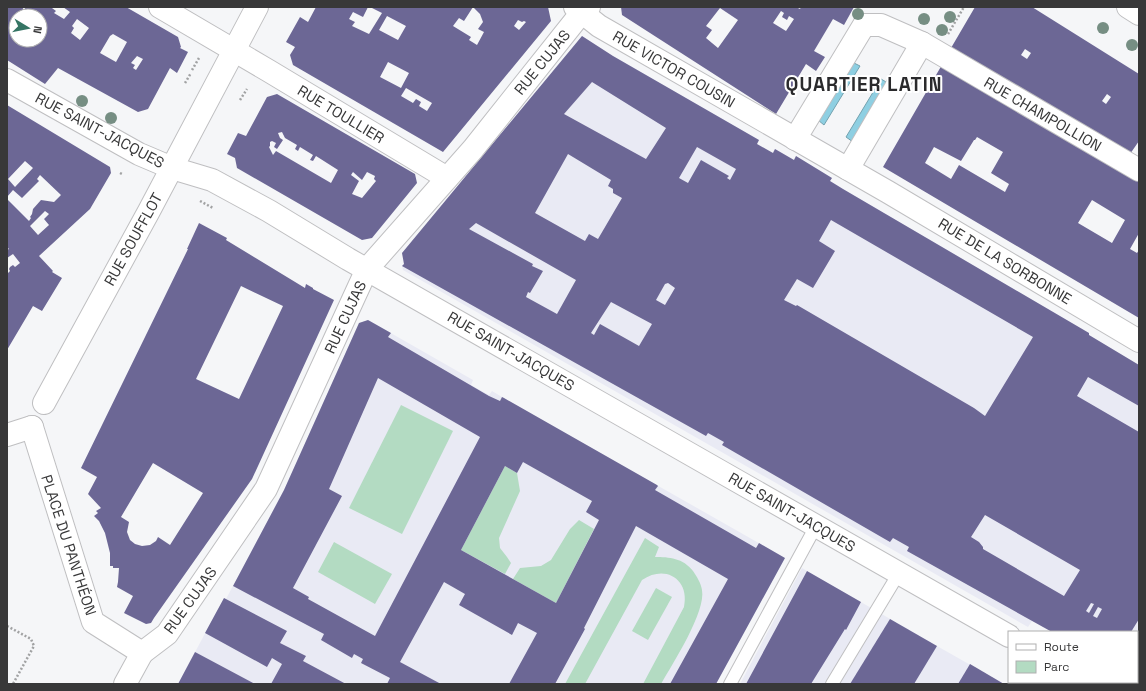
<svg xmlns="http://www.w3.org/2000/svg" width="1146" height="691" viewBox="0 0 1146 691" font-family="'Space Grotesk',sans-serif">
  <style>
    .built { fill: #e9eaf4 }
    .green { fill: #b3dbc2 }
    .water { fill: #8ecfe2; stroke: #74a2af }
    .building { fill: #6c6795; fill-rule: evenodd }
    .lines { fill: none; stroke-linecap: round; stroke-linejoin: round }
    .lane-casing { stroke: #bfbfc1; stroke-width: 14 }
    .street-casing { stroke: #bfbfc1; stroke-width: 24 }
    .secondary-casing { stroke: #bfbfc1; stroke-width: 24 }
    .primary-casing { stroke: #bfbfc1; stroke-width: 24 }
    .path { stroke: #a1a2a3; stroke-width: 2.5; stroke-dasharray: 2 2; stroke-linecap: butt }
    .lane { stroke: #fff; stroke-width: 12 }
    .street { stroke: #fff; stroke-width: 22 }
    .secondary { stroke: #fff; stroke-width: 22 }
    .primary { stroke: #fff; stroke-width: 22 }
    .tree { fill: #768e83 }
    .labels { text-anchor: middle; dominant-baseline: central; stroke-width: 4; stroke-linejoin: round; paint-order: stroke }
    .street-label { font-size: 15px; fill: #383839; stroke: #fff }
    .district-label { font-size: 19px; font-weight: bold; letter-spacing: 1px; fill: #2a2a2c; stroke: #fff }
  </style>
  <rect width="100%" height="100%" fill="#f5f6f8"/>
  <!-- built -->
  <g class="built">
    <path d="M 582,36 L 613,56 L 759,140 L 757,144 L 772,153 L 775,149 L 794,160 L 796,156 L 832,178 L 830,181 L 843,189 L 1089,333 L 1089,335 L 1139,365 L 1139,630 L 1137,633 L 1137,632 L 1032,621 L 1028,627 L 403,270 L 402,266 L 404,264 L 402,253 Z"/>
    <path d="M 368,320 L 473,380 L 471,385 L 489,395 L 492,391 L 502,397 L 785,558 L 716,684 L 178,684 L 224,598 L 226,599 L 284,490 L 359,323 Z"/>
    <path d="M 802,568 L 937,646 L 1004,684 L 740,684 Z"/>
  </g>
  <!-- green -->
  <g class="green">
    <path d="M 401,405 L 453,431 L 402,534 L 349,508 Z"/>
    <path d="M 505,466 L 517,473 L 520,491 L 499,538 L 500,548 L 507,557 L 511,563 L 505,574 L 461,550 Z"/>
    <path d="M 579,520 L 594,529 L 556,603 L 513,579 L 520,568 L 541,566 L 551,560 L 570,529 Z"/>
    <path d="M 645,538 L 659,547 L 655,557 C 669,557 683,558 693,571 C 697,577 701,583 702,590 C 706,612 673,663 661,684 L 643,684 L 684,607 C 690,579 665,564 642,580 L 585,684 L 565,684 Z"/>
    <path d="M 334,542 L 392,574 L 375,604 L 318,572 Z"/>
    <path d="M 656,588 L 672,597 L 648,640 L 632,631 Z"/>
  </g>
  <!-- water -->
  <g class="water">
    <path d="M 852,62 L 860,66 L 824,125 L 818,120 Z"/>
    <path d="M 881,79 L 888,83 L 853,142 L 846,137 Z"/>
  </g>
  <!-- building -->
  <g class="building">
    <path d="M 7,7 L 22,7 L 24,10 L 26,7 L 53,7 L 52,8 L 56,11 L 54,13 L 64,19 L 70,12 L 63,7 L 126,7 L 178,37 L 181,47 L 180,48 L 188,52 L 177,73 L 170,68 L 148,109 L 138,112 L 58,68 L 45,84 L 7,60 ZM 16,16 L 40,16 L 40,40 L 16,40 ZM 77,19 L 89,28 L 80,40 L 71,33 L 74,28 L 72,26 ZM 113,34 L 127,42 L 116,62 L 100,53 L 110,36 ZM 137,56 L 143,59 L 136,70 L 133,68 L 135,65 L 131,63 Z"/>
    <path d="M 316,7 L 368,7 L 363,17 L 353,12 L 349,19 L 355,22 L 352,26 L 369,34 L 382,13 L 370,7 L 548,7 L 551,21 L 443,152 L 293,65 L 290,55 L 295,47 L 286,42 L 300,17 L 308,22 ZM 473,7 L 480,14 L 483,22 L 478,29 L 484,32 L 477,45 L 469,40 L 471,37 L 453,26 L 459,18 L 464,21 ZM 387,16 L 406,26 L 398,40 L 379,30 ZM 518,20 L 522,22 L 524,21 L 526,22 L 519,30 L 514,26 ZM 388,62 L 409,73 L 401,88 L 380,77 ZM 406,88 L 432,103 L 427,111 L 419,106 L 421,102 L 416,99 L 413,103 L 401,96 Z"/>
    <path d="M 621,7 L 796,7 L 800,9 L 801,7 L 854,7 L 844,25 L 833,19 L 814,51 L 825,57 L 816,71 L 806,64 L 776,114 L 622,15 ZM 720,8 L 738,20 L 718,48 L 706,38 L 712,30 L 706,26 ZM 781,11 L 784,13 L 782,17 L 787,20 L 789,16 L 794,19 L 786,31 L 773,23 Z"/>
    <path d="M 975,7 L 1032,7 L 1139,74 L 1139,141 L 1130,154 L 951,48 ZM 1025,49 L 1031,53 L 1027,59 L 1021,55 ZM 1107,94 L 1111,97 L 1106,104 L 1102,101 Z"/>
    <path d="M 582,36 L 613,56 L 759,140 L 757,144 L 773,153 L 775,149 L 794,160 L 796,156 L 832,178 L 830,181 L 843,189 L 1089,333 L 1089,335 L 1139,365 L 1139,406 L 1088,377 L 1077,396 L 1139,432 L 1139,619 L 1131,632 L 1052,632 L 907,551 L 909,547 L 893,538 L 890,542 L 722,445 L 724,442 L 708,433 L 706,436 L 402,266 L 404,264 L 402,253 ZM 592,82 L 666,128 L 646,159 L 564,114 ZM 697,147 L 736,169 L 730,180 L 727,178 L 729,176 L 701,160 L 688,183 L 679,178 ZM 568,154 L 611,180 L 608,186 L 613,189 L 613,193 L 622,198 L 598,239 L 589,234 L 585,241 L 535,213 ZM 831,220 L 1033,337 L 985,416 L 974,408 L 797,305 L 796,306 L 784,300 L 797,279 L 813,288 L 835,251 L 819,241 ZM 476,223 L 576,280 L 557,314 L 526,297 L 528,292 L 530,293 L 543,271 L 532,266 L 533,264 L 469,229 ZM 668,283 L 675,288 L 665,305 L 656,300 L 665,284 ZM 611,302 L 652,324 L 639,346 L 600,324 L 594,335 L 591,333 ZM 985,515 L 1080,570 L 1064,596 L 983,549 L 983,547 L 979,542 L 971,537 ZM 1091,603 L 1094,604 L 1089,613 L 1086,611 ZM 1098,607 L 1102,609 L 1097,618 L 1093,616 Z"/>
    <path d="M 943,63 L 1139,179 L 1139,233 L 1130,249 L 1137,253 L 1139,250 L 1139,318 L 883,167 ZM 977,137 L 1003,152 L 991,173 L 1009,184 L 1005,192 L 959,165 L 951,179 L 925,163 L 934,147 L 961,161 L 974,140 L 975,140 ZM 1092,200 L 1125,220 L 1112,243 L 1078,223 Z"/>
    <path d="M 277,94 L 415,174 L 417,183 L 372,238 L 362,240 L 237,168 L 235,158 L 227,154 L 238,133 L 246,136 L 267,97 ZM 282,132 L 285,138 L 297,145 L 295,149 L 298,151 L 300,147 L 313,155 L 310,160 L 313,161 L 316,156 L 338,170 L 331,183 L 276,151 L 273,155 L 269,147 L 270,146 L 270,142 L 272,141 L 276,143 L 274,147 L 277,149 L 283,140 L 280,138 L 278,133 ZM 353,172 L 362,180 L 367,172 L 375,176 L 374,179 L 376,181 L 362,198 L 352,194 L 359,181 L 351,175 Z"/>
    <path d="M 7,105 L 110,167 L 111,173 L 90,209 L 39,256 L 53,271 L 52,272 L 62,278 L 42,311 L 33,306 L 7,350 L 7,274 L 10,271 L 9,269 L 10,267 L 13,265 L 15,267 L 20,263 L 13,254 L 7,258 L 7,250 L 9,249 L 7,247 L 7,199 L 29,221 L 31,218 L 30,217 L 32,214 L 33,209 L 41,200 L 54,202 L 61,195 L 40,175 L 37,179 L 39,181 L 22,198 L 13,190 L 7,197 ZM 25,161 L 33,168 L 15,187 L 8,179 ZM 45,211 L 49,214 L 44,219 L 49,225 L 38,235 L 30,226 Z"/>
    <path d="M 199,223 L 227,238 L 226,240 L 305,288 L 306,284 L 313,288 L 313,289 L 334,300 L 252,479 L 154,618 L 151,623 L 146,624 L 124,613 L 133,596 L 117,587 L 118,582 L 119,568 L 113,568 L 113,566 L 110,566 L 110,553 L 105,533 L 99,521 L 94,516 L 98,513 L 96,511 L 101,508 L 88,494 L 97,477 L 81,468 L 188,249 L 187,249 ZM 241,286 L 283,306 L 239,399 L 196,379 ZM 153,463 L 203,493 L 170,545 L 158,537 L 156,541 L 150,545 L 142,546 L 135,544 L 130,540 L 127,532 L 129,522 L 121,517 Z"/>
    <path d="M 368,320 L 391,333 L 388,337 L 489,396 L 500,401 L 502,397 L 504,398 L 657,485 L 658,486 L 655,490 L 756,548 L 759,543 L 785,558 L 716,684 L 670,684 L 728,579 L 636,526 L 584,628 L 585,629 L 555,684 L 509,684 L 537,633 L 518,623 L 512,635 L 459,605 L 465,594 L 444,582 L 400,662 L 441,684 L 387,684 L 390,678 L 361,663 L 363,659 L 354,654 L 352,658 L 321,640 L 324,634 L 233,586 L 284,490 L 359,323 ZM 378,378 L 480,437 L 375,636 L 308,599 L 309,597 L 293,588 L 342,496 L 329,489 ZM 523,462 L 592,501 L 586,512 L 599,520 L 556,603 L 461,550 L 505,466 L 517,473 Z"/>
    <path d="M 807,571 L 861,602 L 846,630 L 845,629 L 811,684 L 746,684 Z"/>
    <path d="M 224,598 L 287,631 L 280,643 L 306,656 L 303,661 L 346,684 L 271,684 L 282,664 L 272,658 L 267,667 L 205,633 Z"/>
    <path d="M 890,619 L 937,646 L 914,684 L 850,684 Z"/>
    <path d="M 195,652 L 255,684 L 178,684 Z"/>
    <path d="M 970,664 L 1004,684 L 958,684 Z"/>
  </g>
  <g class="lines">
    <!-- lane casing -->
    <g class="lane-casing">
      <g id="lane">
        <path d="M 730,684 L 816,526"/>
        <path d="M 832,684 L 899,573"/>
        <path d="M 1036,684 L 1037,682"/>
      </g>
    </g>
    <!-- street casing -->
    <g class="street-casing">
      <g id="street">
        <path d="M 160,7 L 269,71 L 447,178"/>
        <path d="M 575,7 L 599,26 L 888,192 L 1139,341"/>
        <path d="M 7,80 L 139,154 L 172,168"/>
        <path d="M 795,139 L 864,25 L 881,25 L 922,43 L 1139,170"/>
        <path d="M 848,169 L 922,43"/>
        <path d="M 32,427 L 93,622 L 142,653 L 125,684"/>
        <path d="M 7,435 L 32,427"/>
        <path d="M 142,653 L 167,634 L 266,489 L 367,269 L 473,149 L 582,12 L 589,7"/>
      </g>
    </g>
    <!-- secondary casing -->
    <g class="secondary-casing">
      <g id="secondary">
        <path d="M 172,168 L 212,180 L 269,211 L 348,259 L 1009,636"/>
        <path d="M 44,403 L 149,211 L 257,7"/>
        <path d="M 1090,682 L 1094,684"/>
      </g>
    </g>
    <!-- primary casing -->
    <g class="primary-casing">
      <path id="primary" d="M 1128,7 L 1139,14"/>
    </g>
    <!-- path -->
    <g class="path">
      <path d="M 948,34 L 964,7"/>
      <path d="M 192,70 L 199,58"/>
      <path d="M 185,83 L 191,73"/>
      <path d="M 240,100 L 247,89"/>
      <path d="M 120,173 L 122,174"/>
      <path d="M 200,201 L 213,208"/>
      <path d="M 7,626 L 31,639 L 34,646 L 13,684"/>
    </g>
    <!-- lane -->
    <use href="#lane" class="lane"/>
    <!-- street -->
    <use href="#street" class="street"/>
    <!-- secondary -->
    <use href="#secondary" class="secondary"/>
    <!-- primary -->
    <use href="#primary" class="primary"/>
  </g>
  <!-- trees -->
  <g class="tree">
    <circle cx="858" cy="14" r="6"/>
    <circle cx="950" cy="17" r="6"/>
    <circle cx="924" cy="19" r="6"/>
    <circle cx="1103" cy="28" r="6"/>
    <circle cx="942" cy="30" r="6"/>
    <circle cx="1132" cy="45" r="6"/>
    <circle cx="82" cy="101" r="6"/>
    <circle cx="111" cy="118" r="6"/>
  </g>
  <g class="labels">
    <!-- street labels -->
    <g class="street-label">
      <text transform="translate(542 62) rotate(-51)">RUE CUJAS</text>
      <text transform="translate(674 69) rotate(30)">RUE VICTOR COUSIN</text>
      <text transform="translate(341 114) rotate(31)">RUE TOULLIER</text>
      <text transform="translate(1043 114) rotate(30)">RUE CHAMPOLLION</text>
      <text transform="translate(100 130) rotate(28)">RUE SAINT-JACQUES</text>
      <text transform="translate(133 239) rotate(-61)">RUE SOUFFLOT</text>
      <text transform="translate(1005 261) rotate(31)">RUE DE LA SORBONNE</text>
      <text transform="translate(345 317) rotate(-65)">RUE CUJAS</text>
      <text transform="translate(511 351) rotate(30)">RUE SAINT-JACQUES</text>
      <text transform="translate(792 512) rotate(30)">RUE SAINT-JACQUES</text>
      <text transform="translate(69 545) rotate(72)">PLACE DU PANTHÉON</text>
      <text transform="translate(190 600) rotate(-54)">RUE CUJAS</text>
    </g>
    <!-- district labels -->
    <g class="district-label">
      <text x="864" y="84">QUARTIER LATIN</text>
    </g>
  </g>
  <!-- border -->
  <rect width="1146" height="691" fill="none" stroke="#383839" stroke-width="16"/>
  <!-- legend -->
  <rect x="1008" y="631" width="130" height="52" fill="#ffffff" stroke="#afafb0"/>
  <rect x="1016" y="644" width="20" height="6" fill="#ffffff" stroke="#afafb0"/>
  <text x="1044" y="651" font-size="12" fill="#383839">Route</text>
  <rect x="1016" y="661" width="20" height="12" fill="#b3dbc2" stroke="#afafb0"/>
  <text x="1044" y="671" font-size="12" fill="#383839">Parc</text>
  <!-- north arrow -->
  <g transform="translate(28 28) rotate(100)"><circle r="19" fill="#ffffff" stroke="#afafb0"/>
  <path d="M0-3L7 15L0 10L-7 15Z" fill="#357564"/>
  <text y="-6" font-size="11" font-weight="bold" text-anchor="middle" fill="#383839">N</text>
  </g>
</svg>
